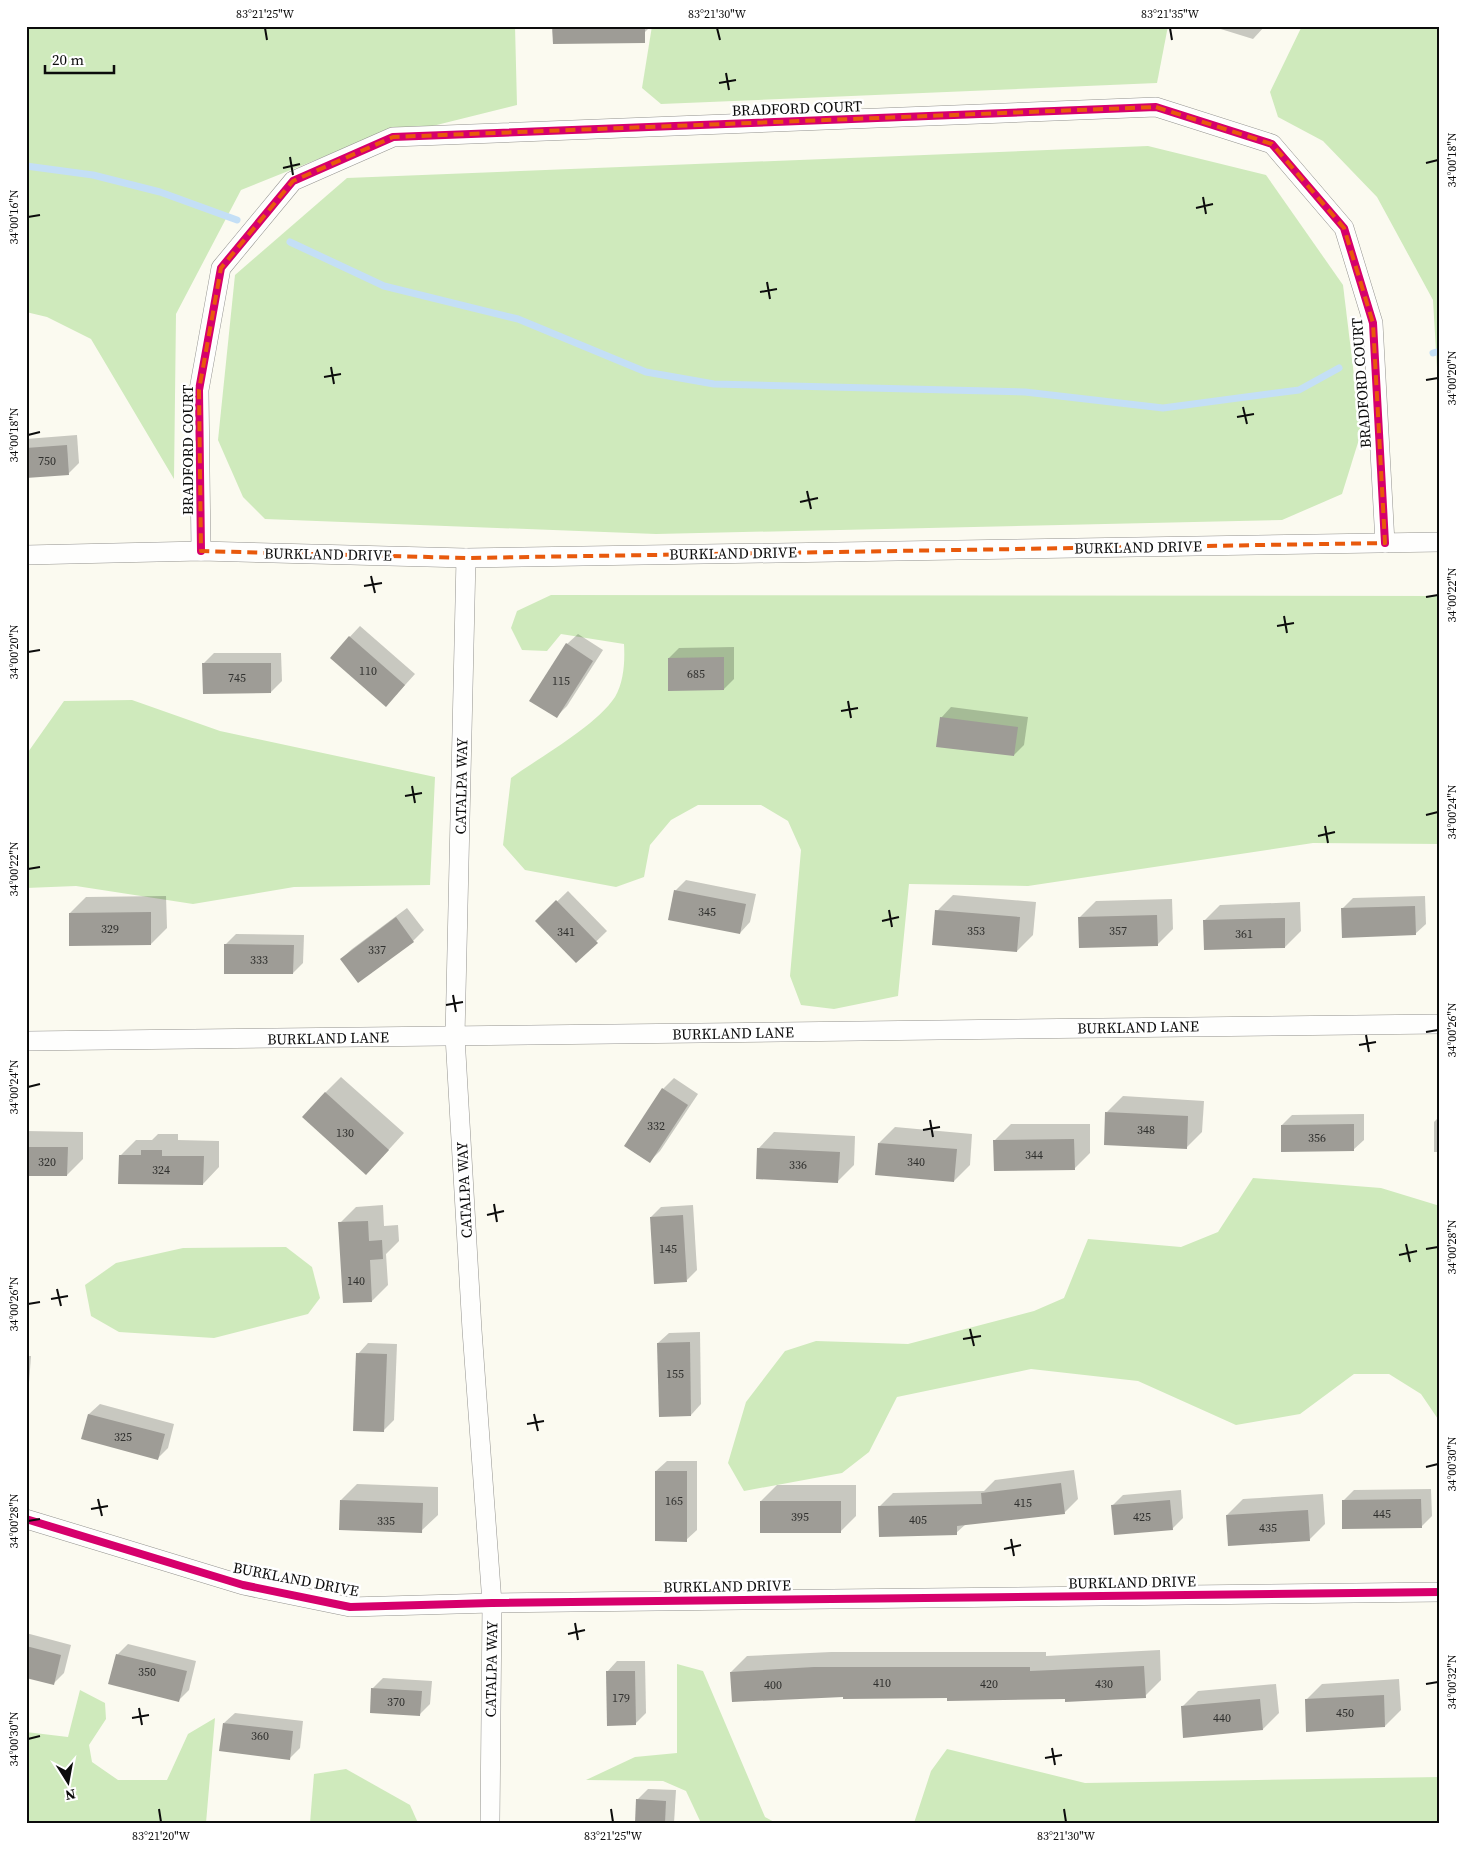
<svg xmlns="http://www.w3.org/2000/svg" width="1466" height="1849" viewBox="0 0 1466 1849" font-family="'Source Serif 4',serif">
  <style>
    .forest { fill: #cfeabc }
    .shadow { fill: #0003 }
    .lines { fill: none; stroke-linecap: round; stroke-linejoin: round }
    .stream { stroke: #c4dff6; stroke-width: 7 }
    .building { fill: #9e9c96 }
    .minor-casing { stroke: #94938f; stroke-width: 20 }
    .minor { stroke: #fefefd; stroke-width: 19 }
    .cycleway-casing { stroke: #fff; stroke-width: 11 }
    .cycleway { stroke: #d6006c; stroke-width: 8 }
    .marked { fill: none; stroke: #e8590c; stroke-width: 4; stroke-dasharray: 10 6; stroke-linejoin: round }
    .ticks { fill: none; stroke: #0c0c0c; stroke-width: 2 }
    .labels { text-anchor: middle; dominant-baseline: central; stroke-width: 5; stroke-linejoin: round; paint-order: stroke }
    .number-label { font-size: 12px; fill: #30302e }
    .street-label { font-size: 15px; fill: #0c0c0c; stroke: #fff }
    .neatline { fill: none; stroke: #0c0c0c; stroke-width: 2 }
    .ticks-label { font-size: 12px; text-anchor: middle; fill: #0c0c0c }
  </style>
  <rect width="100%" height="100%" fill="#fbfaf0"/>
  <!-- forest -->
  <g class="forest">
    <path d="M 26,26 L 515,26 L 517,105 L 348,147 L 241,190 L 176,314 L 174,479 L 91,339 L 47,317 L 26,312 Z"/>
    <path d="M 652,26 L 1168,26 L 1157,83 L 661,104 L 642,88 Z"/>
    <path d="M 1302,26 L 1440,26 L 1440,419 L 1433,300 L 1377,197 L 1323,141 L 1278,117 L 1270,92 Z"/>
    <path d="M 1148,146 L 1266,175 L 1343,285 L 1361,433 L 1342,494 L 1282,520 L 656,534 L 265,519 L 243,497 L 218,440 L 235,275 L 347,178 Z"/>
    <path d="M 551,595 L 1440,596 L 1440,844 L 1313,843 L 1028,886 L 909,884 L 898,996 L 834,1009 L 801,1005 L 790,976 L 801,850 L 788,821 L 761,805 L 698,805 L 671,820 L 650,845 L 644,877 L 616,887 L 525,870 L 503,845 L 511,778 C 540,757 596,726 615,697 C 624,682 625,661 624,644 L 561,634 L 547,651 L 522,650 L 511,628 L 517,611 Z"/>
    <path d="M 132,700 L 220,731 L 435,777 L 430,885 L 294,887 L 193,904 L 76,886 L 26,888 L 26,755 L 64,701 Z"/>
    <path d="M 1253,1178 L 1381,1188 L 1440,1206 L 1440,1422 L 1421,1394 L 1389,1374 L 1354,1374 L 1300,1414 L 1236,1425 L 1138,1381 L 1031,1369 L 897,1397 L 869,1452 L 842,1473 L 744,1491 L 728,1463 L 746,1402 L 785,1351 L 816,1341 L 908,1344 L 1034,1311 L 1064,1298 L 1088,1239 L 1181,1247 L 1218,1232 Z"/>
    <path d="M 286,1247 L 312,1267 L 320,1298 L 308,1314 L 214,1338 L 119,1332 L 91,1316 L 85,1285 L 116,1263 L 183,1248 Z"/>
    <path d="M 677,1664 L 703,1671 L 765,1817 L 776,1823 L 701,1823 L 686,1791 L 663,1781 L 586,1780 L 635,1757 L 677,1753 Z"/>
    <path d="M 80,1690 L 105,1703 L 106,1719 L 89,1745 L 92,1762 L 118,1780 L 167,1780 L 188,1734 L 215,1718 L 206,1823 L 26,1823 L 26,1732 L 68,1737 Z"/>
    <path d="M 947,1749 L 1085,1783 L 1440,1777 L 1440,1823 L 914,1823 L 931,1771 Z"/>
    <path d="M 346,1769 L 410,1805 L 418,1823 L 310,1823 L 314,1774 Z"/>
  </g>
  <!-- shadow -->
  <g class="shadow">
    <path d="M 554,26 L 651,26 L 635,42 Z"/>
    <path d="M 1211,26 L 1265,26 L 1253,39 Z"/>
    <path d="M 77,435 L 79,463 L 69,473 L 26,477 L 26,439 Z"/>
    <path d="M 360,626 L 415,674 L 396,695 L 331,657 Z"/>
    <path d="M 578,634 L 603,650 L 567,706 L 556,717 L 567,644 Z"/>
    <path d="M 734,647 L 734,679 L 724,689 L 669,658 L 679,648 Z"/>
    <path d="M 214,653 L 281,653 L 282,681 L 271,692 L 203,664 Z"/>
    <path d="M 951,707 L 1028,717 L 1024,745 L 1014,755 L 941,718 Z"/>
    <path d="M 686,880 L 756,894 L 750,922 L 740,933 L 675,891 Z"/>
    <path d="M 568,891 L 607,931 L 576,961 L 537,921 Z"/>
    <path d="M 953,895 L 1036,902 L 1033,935 L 1017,951 L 937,911 Z"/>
    <path d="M 166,896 L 167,928 L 151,944 L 70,913 L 86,897 Z"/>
    <path d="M 1425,896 L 1426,924 L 1415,934 L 1343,908 L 1353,898 Z"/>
    <path d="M 1172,899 L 1173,929 L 1157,945 L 1080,917 L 1096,901 Z"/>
    <path d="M 1300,902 L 1301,931 L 1285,947 L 1204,921 L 1220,905 Z"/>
    <path d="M 407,908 L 424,930 L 413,941 L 358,982 L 341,959 L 352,949 Z"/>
    <path d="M 236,934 L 304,935 L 303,963 L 293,973 L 225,945 Z"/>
    <path d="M 341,1077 L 404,1133 L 382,1157 L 325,1093 Z"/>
    <path d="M 674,1078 L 698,1094 L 660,1151 L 650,1161 L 663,1089 Z"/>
    <path d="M 1123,1096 L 1204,1101 L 1202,1132 L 1186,1148 L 1107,1112 Z"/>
    <path d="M 1364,1114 L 1364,1140 L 1353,1150 L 1282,1125 L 1292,1115 Z"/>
    <path d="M 1440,1116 L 1440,1152 L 1434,1152 L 1434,1122 Z"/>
    <path d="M 1011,1124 L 1090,1124 L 1090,1153 L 1074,1169 L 995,1140 Z"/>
    <path d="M 895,1127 L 972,1134 L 970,1165 L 954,1181 L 879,1143 Z"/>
    <path d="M 26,1131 L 83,1132 L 83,1159 L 67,1175 L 26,1175 Z"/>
    <path d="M 774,1132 L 855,1136 L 854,1165 L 838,1181 L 758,1149 Z"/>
    <path d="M 158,1134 L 178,1134 L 178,1140 L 219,1141 L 219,1167 L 203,1184 L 120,1156 L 136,1140 L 152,1140 Z"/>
    <path d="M 383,1205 L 384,1226 L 398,1225 L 399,1241 L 386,1254 L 388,1285 L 372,1301 L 340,1223 L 356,1207 Z"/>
    <path d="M 693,1205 L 697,1270 L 687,1280 L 651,1217 L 661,1207 Z"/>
    <path d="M 700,1332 L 701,1404 L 691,1415 L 658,1343 L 669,1333 Z"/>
    <path d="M 368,1343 L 397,1344 L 394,1420 L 383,1431 L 358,1354 Z"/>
    <path d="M 26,1356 L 31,1356 L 29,1383 L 26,1385 Z"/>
    <path d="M 100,1404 L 174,1424 L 168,1448 L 158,1458 L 83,1438 L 89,1414 Z"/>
    <path d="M 667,1461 L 697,1461 L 697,1530 L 686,1540 L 656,1471 Z"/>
    <path d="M 1074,1470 L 1078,1499 L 1064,1513 L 966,1524 L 956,1533 L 879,1507 L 893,1493 L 984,1491 L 995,1480 Z"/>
    <path d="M 357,1484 L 438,1487 L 438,1515 L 421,1531 L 341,1500 Z"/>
    <path d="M 777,1485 L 856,1485 L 856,1516 L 840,1532 L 761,1501 Z"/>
    <path d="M 1431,1489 L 1432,1516 L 1421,1527 L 1343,1501 L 1354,1490 Z"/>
    <path d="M 1181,1490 L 1183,1518 L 1172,1529 L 1113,1505 L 1123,1495 Z"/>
    <path d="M 1323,1494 L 1325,1524 L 1309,1540 L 1227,1515 L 1243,1499 Z"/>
    <path d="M 26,1633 L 71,1645 L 64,1673 L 53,1684 L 26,1677 Z"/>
    <path d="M 128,1644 L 196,1661 L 189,1690 L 179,1700 L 117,1655 Z"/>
    <path d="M 1160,1650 L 1161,1680 L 1145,1696 L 1066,1698 L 844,1695 L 731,1672 L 747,1656 L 831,1652 L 1046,1652 L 1046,1656 Z"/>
    <path d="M 617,1661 L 645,1661 L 646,1713 L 635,1724 L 607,1672 Z"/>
    <path d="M 383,1678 L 432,1681 L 430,1704 L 420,1714 L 373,1688 Z"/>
    <path d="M 1399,1679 L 1401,1710 L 1385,1726 L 1306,1700 L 1322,1684 Z"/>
    <path d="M 1276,1684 L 1279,1713 L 1263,1729 L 1182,1707 L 1198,1691 Z"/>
    <path d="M 235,1713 L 303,1721 L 300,1748 L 289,1759 L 224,1723 Z"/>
    <path d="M 648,1789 L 676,1790 L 674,1823 L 636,1823 L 637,1800 Z"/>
  </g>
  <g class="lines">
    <!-- stream -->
    <g class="stream">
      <path d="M 26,166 L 93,175 L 160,192 L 237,220"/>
      <path d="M 290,242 L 384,286 L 518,319 L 646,372 L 714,384 L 1025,392 L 1163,408 L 1299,390 L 1339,368"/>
      <path d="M 1433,353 L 1440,351"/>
    </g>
  </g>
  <!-- building -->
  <g class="building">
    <path d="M 552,26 L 645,26 L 645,43 L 553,44 Z"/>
    <path d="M 67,445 L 69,475 L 26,478 L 26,448 Z"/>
    <path d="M 349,636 L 405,685 L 386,707 L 330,658 Z"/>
    <path d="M 566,643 L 593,661 L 557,718 L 529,701 Z"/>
    <path d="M 724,657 L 724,690 L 668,691 L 668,658 Z"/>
    <path d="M 202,663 L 271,663 L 271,693 L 203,694 Z"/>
    <path d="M 940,717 L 1018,727 L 1014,756 L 936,747 Z"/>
    <path d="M 674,890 L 746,904 L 740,934 L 668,920 Z"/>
    <path d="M 556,900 L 598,943 L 576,963 L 535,921 Z"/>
    <path d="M 1415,906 L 1416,935 L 1342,938 L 1341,908 Z"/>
    <path d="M 935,910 L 1020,917 L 1017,952 L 932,945 Z"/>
    <path d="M 151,912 L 151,945 L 69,946 L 69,913 Z"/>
    <path d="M 1157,915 L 1158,946 L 1079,948 L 1078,917 Z"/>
    <path d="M 396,917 L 414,942 L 358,983 L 340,959 Z"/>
    <path d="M 1285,918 L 1285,948 L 1204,950 L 1203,920 Z"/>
    <path d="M 224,944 L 294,945 L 293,974 L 224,974 Z"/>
    <path d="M 662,1088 L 688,1105 L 650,1163 L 624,1146 Z"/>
    <path d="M 325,1092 L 389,1150 L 366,1175 L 302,1117 Z"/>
    <path d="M 1105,1112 L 1188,1116 L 1187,1149 L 1104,1145 Z"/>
    <path d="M 1354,1124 L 1354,1151 L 1281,1152 L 1281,1125 Z"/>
    <path d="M 1074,1139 L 1075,1170 L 994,1171 L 993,1140 Z"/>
    <path d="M 878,1143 L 957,1149 L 954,1182 L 875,1175 Z"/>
    <path d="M 26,1147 L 68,1147 L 67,1176 L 26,1176 Z"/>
    <path d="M 757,1148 L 840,1152 L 838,1183 L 756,1179 Z"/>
    <path d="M 141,1150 L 162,1150 L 162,1156 L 204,1156 L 203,1185 L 118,1184 L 119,1155 L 141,1155 Z"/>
    <path d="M 683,1215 L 687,1282 L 654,1284 L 650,1217 Z"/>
    <path d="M 368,1221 L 369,1241 L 382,1240 L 383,1259 L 370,1260 L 372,1302 L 343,1303 L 338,1222 Z"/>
    <path d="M 690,1342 L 691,1416 L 659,1417 L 657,1343 Z"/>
    <path d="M 356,1353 L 387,1354 L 384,1432 L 353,1431 Z"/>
    <path d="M 88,1414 L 165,1434 L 158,1460 L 81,1439 Z"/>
    <path d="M 655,1471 L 687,1471 L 687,1542 L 655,1541 Z"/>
    <path d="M 1061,1483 L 1065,1514 L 957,1526 L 957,1535 L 879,1537 L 878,1506 L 982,1504 L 981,1493 Z"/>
    <path d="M 1421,1499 L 1422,1528 L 1342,1529 L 1342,1500 Z"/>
    <path d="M 340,1500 L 423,1503 L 422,1533 L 339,1530 Z"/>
    <path d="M 1170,1500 L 1173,1530 L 1114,1535 L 1111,1505 Z"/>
    <rect x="760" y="1501" width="81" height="32"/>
    <path d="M 1308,1510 L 1310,1541 L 1228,1546 L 1226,1515 Z"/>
    <path d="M 26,1646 L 61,1655 L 54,1685 L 26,1678 Z"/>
    <path d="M 116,1654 L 187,1671 L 179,1702 L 108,1684 Z"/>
    <path d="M 1144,1666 L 1146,1698 L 1065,1702 L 1065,1699 L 947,1701 L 947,1698 L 843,1699 L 843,1697 L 732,1702 L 730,1672 L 814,1667 L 1030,1667 L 1030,1671 Z"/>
    <path d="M 606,1671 L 635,1671 L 636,1725 L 607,1726 Z"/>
    <path d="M 371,1688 L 422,1691 L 420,1716 L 370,1713 Z"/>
    <path d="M 1384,1695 L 1385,1727 L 1306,1732 L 1305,1699 Z"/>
    <path d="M 1260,1699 L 1263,1730 L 1183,1738 L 1181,1706 Z"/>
    <path d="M 223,1723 L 293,1731 L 290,1760 L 219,1751 Z"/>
    <path d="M 636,1799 L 666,1801 L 665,1823 L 635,1823 Z"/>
  </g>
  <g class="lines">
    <!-- minor casing -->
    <g class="minor-casing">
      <g id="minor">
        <path d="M 201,551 L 199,390 L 221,268 L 293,181 L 393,137 L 1156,107 L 1272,144 L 1344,228 L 1373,323 L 1385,543"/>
        <path d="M 26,555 L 201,551 L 466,558 L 1440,542"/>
        <path d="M 466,558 L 455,1036 L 472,1330 L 492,1603 L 490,1823"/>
        <path d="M 26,1041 L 1440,1024"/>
        <path d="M 26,1519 L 243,1585 L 350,1607 L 492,1603 L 1440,1592"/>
      </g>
    </g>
    <!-- minor -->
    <use href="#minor" class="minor"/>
    <!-- cycleway casing -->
    <g class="cycleway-casing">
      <g id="cycleway">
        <path d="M 201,551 L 199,390 L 221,268 L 293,181 L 393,137 L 1156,107 L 1272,144 L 1344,228 L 1373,323 L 1385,543"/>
        <path d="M 26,1519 L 243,1585 L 350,1607 L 492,1603 L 1440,1592"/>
      </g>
    </g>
    <!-- cycleway -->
    <use href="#cycleway" class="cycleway"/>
  </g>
  <!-- marked area -->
  <path class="marked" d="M 1156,107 L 1272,144 L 1344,228 L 1373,323 L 1385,543 L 466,558 L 201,551 L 199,390 L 221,268 L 293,181 L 393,137 Z"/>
  <!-- ticks -->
  <path class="ticks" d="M 265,28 L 267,40M 717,28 L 720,40M 1170,28 L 1172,40M 726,73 L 729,90M 719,83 L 736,80M 290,157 L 293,175M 1426,163 L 1438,160M 283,168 L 300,164M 1203,197 L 1206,214M 1196,208 L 1213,204M 28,217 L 40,215M 767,282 L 770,299M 760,292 L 777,289M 331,367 L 334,384M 324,377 L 341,374M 1426,380 L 1438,378M 1243,407 L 1247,424M 1237,417 L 1254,414M 28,435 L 40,432M 807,491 L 811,509M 800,502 L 818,498M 371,576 L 375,593M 364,586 L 382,583M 1426,597 L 1438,595M 1284,616 L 1287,633M 1277,626 L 1294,623M 28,652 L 40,650M 848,701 L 851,718M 841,711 L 858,708M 412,786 L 415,803M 405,796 L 422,793M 1426,815 L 1438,812M 1325,826 L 1328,843M 1318,836 L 1335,832M 28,869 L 40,867M 889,910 L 892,927M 882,921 L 899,917M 453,995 L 456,1012M 446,1005 L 463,1002M 1426,1032 L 1438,1030M 1366,1035 L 1369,1052M 1359,1045 L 1376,1042M 28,1087 L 40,1084M 930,1120 L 933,1137M 923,1130 L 940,1127M 494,1204 L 497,1222M 487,1215 L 504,1211M 1406,1244 L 1410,1262M 1426,1249 L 1438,1247M 1399,1255 L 1417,1251M 57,1289 L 61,1306M 51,1299 L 68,1296M 28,1304 L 40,1302M 970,1329 L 974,1346M 963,1339 L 981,1336M 534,1414 L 538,1431M 527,1424 L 544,1421M 1426,1467 L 1438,1464M 98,1499 L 102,1516M 91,1509 L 108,1506M 28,1521 L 40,1519M 1011,1539 L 1014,1556M 1004,1549 L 1021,1545M 575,1623 L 578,1640M 568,1634 L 585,1630M 1426,1684 L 1438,1682M 139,1708 L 142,1725M 132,1718 L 149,1715M 28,1739 L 40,1736M 1052,1748 L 1055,1765M 1045,1758 L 1062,1755M 159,1809 L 161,1822M 611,1809 L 613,1822M 1064,1809 L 1066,1822"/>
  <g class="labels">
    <!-- number labels -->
    <g class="number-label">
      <text x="47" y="461">750</text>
      <text x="368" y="671">110</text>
      <text x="696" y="674">685</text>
      <text x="237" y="678">745</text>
      <text x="561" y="681">115</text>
      <text x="707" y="912">345</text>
      <text x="110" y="929">329</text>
      <text x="976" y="931">353</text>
      <text x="1118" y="931">357</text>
      <text x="566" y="932">341</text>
      <text x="1244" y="934">361</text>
      <text x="377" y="950">337</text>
      <text x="259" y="960">333</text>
      <text x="656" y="1126">332</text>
      <text x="1146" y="1130">348</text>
      <text x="345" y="1133">130</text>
      <text x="1317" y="1138">356</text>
      <text x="1034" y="1155">344</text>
      <text x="47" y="1162">320</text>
      <text x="916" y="1162">340</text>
      <text x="798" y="1165">336</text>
      <text x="161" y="1170">324</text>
      <text x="668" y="1249">145</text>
      <text x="356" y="1281">140</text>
      <text x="675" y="1374">155</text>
      <text x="123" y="1437">325</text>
      <text x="674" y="1501">165</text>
      <text x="1023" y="1503">415</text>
      <text x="1382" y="1514">445</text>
      <text x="800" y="1517">395</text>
      <text x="1142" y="1517">425</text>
      <text x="918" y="1520">405</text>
      <text x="386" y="1521">335</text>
      <text x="1268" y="1528">435</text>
      <text x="147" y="1672">350</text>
      <text x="882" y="1683">410</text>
      <text x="989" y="1684">420</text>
      <text x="1104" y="1684">430</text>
      <text x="773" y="1685">400</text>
      <text x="621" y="1698">179</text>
      <text x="396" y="1702">370</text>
      <text x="1345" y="1713">450</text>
      <text x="1222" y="1718">440</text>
      <text x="260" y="1736">360</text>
    </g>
    <!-- street labels -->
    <g class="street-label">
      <text transform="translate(797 108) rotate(-2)">BRADFORD COURT</text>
      <text transform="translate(1361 383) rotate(-94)">BRADFORD COURT</text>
      <text transform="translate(187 450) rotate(-90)">BRADFORD COURT</text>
      <text transform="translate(1138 547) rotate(-1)">BURKLAND DRIVE</text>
      <text transform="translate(733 553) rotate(-1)">BURKLAND DRIVE</text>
      <text transform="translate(328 554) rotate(1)">BURKLAND DRIVE</text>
      <text transform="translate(461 786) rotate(-89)">CATALPA WAY</text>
      <text transform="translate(1138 1027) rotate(-1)">BURKLAND LANE</text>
      <text transform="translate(733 1033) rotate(-1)">BURKLAND LANE</text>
      <text transform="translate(328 1038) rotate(-1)">BURKLAND LANE</text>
      <text transform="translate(464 1190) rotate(-93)">CATALPA WAY</text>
      <text transform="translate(296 1579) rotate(11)">BURKLAND DRIVE</text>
      <text transform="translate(1132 1582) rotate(-1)">BURKLAND DRIVE</text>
      <text transform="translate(727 1586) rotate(-1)">BURKLAND DRIVE</text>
      <text transform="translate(491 1669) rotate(-89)">CATALPA WAY</text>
    </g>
  </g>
  <!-- border -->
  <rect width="1466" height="1849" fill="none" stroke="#ffffff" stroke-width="55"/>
  <!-- north arrow -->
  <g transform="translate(68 1782) rotate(169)" stroke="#ffffff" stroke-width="4" paint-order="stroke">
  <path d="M0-4L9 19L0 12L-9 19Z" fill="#0c0c0c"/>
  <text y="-8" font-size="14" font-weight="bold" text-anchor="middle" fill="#0c0c0c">N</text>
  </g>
  <!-- scale -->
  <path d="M45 65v8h69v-8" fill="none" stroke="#0c0c0c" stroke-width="2.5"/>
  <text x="52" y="65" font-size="15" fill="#0c0c0c" stroke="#ffffff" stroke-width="4" paint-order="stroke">20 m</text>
  <rect x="28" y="28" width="1410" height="1794" class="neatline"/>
  <g class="ticks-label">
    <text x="265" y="18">83°21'25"W</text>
    <text x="717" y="18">83°21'30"W</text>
    <text x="1170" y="18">83°21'35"W</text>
    <text transform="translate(1452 160) rotate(-90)" y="4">34°00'18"N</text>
    <text transform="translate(14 217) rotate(-90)" y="4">34°00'16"N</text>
    <text transform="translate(1452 378) rotate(-90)" y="4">34°00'20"N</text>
    <text transform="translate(14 435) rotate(-90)" y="4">34°00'18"N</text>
    <text transform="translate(1452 595) rotate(-90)" y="4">34°00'22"N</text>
    <text transform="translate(14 652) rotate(-90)" y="4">34°00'20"N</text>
    <text transform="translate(1452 812) rotate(-90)" y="4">34°00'24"N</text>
    <text transform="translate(14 869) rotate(-90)" y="4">34°00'22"N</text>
    <text transform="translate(1452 1030) rotate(-90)" y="4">34°00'26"N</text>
    <text transform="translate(14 1087) rotate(-90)" y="4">34°00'24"N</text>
    <text transform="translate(1452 1247) rotate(-90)" y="4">34°00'28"N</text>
    <text transform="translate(14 1304) rotate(-90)" y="4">34°00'26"N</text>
    <text transform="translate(1452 1464) rotate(-90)" y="4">34°00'30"N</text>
    <text transform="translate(14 1521) rotate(-90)" y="4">34°00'28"N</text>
    <text transform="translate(1452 1682) rotate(-90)" y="4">34°00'32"N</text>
    <text transform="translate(14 1739) rotate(-90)" y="4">34°00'30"N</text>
    <text x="161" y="1840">83°21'20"W</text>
    <text x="613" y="1840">83°21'25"W</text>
    <text x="1066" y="1840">83°21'30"W</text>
  </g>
</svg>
